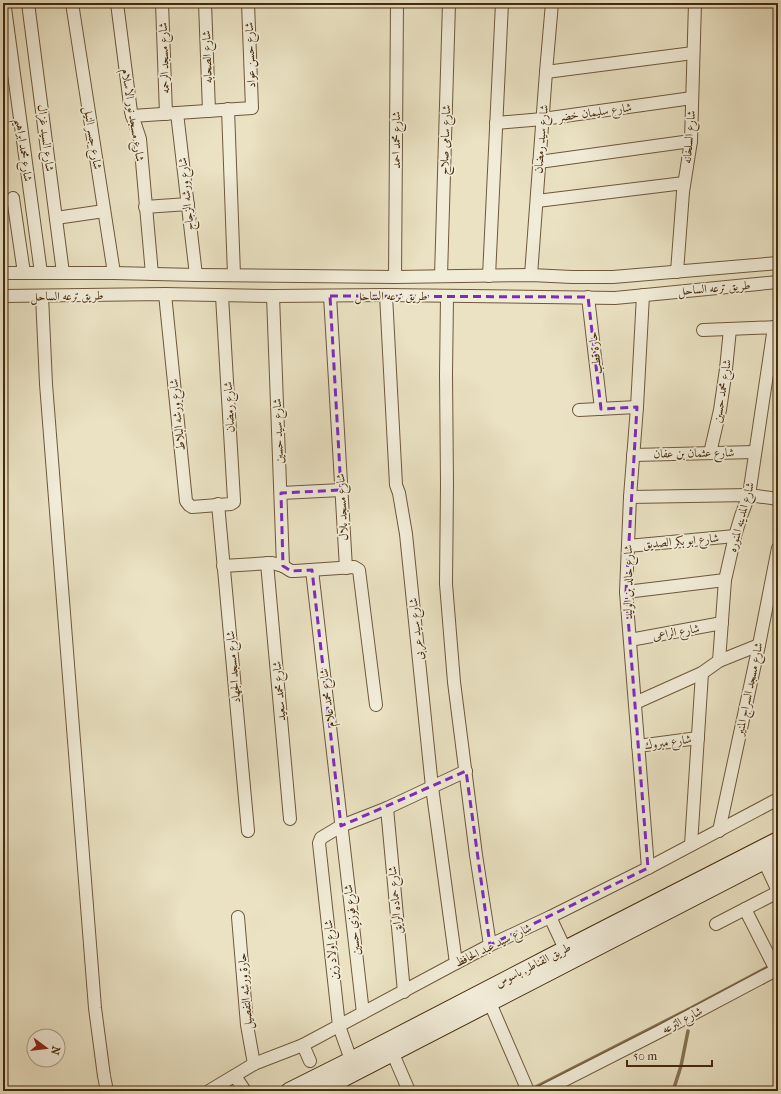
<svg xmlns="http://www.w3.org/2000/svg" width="781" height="1094" viewBox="0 0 781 1094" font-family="'IM FELL French Canon',Amiri,serif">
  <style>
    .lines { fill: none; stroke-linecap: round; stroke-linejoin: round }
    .stream { stroke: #867354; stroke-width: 3.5 }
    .street-casing { stroke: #6e5839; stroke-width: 14 }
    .secondary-casing { stroke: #442a0b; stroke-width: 18 }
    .street { stroke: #f1ecd8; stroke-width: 12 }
    .secondary { stroke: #f1ecd8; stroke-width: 16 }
    .marked { fill: none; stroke: #7b2cbf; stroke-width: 3; stroke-dasharray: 8 5; stroke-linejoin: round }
    .labels { text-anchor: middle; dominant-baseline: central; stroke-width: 3.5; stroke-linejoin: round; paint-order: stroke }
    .street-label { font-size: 12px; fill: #442a0b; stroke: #f1ecd8 }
  </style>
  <rect width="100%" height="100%" fill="#eae2c3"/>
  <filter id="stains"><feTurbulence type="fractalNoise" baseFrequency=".005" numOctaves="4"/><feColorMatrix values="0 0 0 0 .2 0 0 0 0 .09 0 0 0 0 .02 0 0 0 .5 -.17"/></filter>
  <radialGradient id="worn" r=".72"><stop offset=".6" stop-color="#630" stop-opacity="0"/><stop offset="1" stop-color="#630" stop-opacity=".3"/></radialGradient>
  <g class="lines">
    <!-- stream -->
    <g class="stream">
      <path d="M 530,1090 L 691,1008 L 772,965"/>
      <path d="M 673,1091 L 681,1066 L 688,1031"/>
    </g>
    <!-- street casing -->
    <g class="street-casing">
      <g id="street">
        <path d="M 5,3 L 5,8 L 41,273"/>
        <path d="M 28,3 L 63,273"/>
        <path d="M 72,3 L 114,273"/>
        <path d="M 117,3 L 131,112 L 140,139 L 152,274"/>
        <path d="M 162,3 L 166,114"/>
        <path d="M 205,3 L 209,111"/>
        <path d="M 546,72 L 693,53"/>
        <path d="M 228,109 L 234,275"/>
        <path d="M 177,113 L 196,275"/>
        <path d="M 132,116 L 252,108 L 248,3"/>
        <path d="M 496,123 L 543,119 L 692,98"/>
        <path d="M 539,162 L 691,141"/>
        <path d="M 13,198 L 24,273"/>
        <path d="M 537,201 L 684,183"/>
        <path d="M 145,207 L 188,204"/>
        <path d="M 56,218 L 104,211"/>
        <path d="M 677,272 L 683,192 L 691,141 L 695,3"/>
        <path d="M 3,273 L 114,273 L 196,275 L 395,277 L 531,275 L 572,277 L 613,277 L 778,263"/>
        <path d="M 531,275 L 546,72 L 552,3"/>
        <path d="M 441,276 L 449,3"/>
        <path d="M 489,276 L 502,3"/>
        <path d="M 395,277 L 397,3"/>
        <path d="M 165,294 L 186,501 L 189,505 L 192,507 L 231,504 L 234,502 L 234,500 L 222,296"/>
        <path d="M 386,295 L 396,485 L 399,493 L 406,534 L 432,787 L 456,963"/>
        <path d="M 643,295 L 637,407 L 630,497 L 626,592 L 648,868"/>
        <path d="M 3,296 L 165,294 L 273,296 L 386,295 L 615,298 L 778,282"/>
        <path d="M 42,296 L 46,384 L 95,1008 L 104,1076 L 107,1091"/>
        <path d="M 273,296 L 283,566"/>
        <path d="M 330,296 L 346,568"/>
        <path d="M 447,297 L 446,374 L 447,484 L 446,584 L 454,682 L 476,855 L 490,945"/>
        <path d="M 588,297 L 601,409"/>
        <path d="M 703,330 L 778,327"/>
        <path d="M 579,410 L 637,407"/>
        <path d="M 710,453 L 720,410 L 726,369 L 730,329"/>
        <path d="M 633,455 L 755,452"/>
        <path d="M 281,493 L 341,490"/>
        <path d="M 630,497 L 749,495 L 778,499"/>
        <path d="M 218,504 L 248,831"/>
        <path d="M 628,546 L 735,536"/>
        <path d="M 267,563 L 290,819"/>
        <path d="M 223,566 L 272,563 L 283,566 L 291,571 L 295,571 L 354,567 L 359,570 L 376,705"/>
        <path d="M 312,570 L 363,1013"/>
        <path d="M 626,592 L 725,580"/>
        <path d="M 630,640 L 722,623"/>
        <path d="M 719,661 L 725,580 L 735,536 L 741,516 L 749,495 L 774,327"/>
        <path d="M 635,703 L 702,673 L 719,661 L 759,645"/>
        <path d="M 638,746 L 698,738"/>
        <path d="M 387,808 L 404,992"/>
        <path d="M 719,831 L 759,645 L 778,548"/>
        <path d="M 691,845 L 702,673"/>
        <path d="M 764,861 L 778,891"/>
        <path d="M 745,909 L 776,970"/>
        <path d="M 238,917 L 247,1025 L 254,1064"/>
        <path d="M 550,917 L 565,949"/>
        <path d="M 716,924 L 778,892"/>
        <path d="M 490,1003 L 528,1091"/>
        <path d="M 303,1045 L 310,1061"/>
        <path d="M 393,1054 L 409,1091"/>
        <path d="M 351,1060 L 339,1026 L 319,843 L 321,838 L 341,826 L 387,808 L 466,771"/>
        <path d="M 235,1076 L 245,1091"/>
        <path d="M 209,1091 L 254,1064 L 303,1045 L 456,963 L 490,945 L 550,917 L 648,868 L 778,799"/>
        <path d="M 543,1091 L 659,1032 L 778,969"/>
      </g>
    </g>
    <!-- secondary casing -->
    <g class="secondary-casing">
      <g id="secondary">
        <path d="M 289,1091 L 351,1060 L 565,949 L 778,840"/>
        <path d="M 319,1091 L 778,854"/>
      </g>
    </g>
    <!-- street -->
    <use href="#street" class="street"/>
    <!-- secondary -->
    <use href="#secondary" class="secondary"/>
  </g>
  <!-- marked area -->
  <path class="marked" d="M 330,296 L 588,297 L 601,409 L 637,407 L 626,592 L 648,868 L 490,945 L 466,771 L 341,826 L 312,570 L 291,571 L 283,566 L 281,493 L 341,490 Z"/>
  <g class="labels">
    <!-- street labels -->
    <g class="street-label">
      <text transform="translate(250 55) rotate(-92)">شارع حسن عواد</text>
      <text transform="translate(207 57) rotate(-92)">شارع الصحابه</text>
      <text transform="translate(164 58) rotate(-92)">شارع مسجد الرحمه</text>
      <text transform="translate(595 112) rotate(-8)">شارع سليمان خضر</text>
      <text transform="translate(133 115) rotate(81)">شارع مسجد نور الاسلام</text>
      <text transform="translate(689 137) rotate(-85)">شارع السلخانه</text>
      <text transform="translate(46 138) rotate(83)">شارع السيد غزال</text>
      <text transform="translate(93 138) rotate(81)">شارع جسر النيل</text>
      <text transform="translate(541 139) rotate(-85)">شارع سيد رمضان</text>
      <text transform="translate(396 140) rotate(-90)">شارع محمد احمد</text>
      <text transform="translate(445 140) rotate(-88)">شارع سامى صلاح</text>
      <text transform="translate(24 150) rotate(82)">شارع محمد ابراهيم</text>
      <text transform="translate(186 194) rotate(-96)">شارع ورشه الزجاج</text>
      <text transform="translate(714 288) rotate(-5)">طريق ترعه الساحل</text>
      <text transform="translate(67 296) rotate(-1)">طريق ترعه الساحل</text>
      <text x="391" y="296">طريق ترعه الساحل</text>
      <text transform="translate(595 353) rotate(-97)">حارة قطب</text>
      <text transform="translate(722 391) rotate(-81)">شارع محمد حسين</text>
      <text transform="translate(229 407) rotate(-93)">شارع رمضان</text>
      <text transform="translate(177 415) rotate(-96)">شارع ورشه البلاط</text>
      <text transform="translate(278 431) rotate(-92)">شارع سيد حسين</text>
      <text transform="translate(694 453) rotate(-1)">شارع عثمان بن عفان</text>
      <text transform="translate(342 507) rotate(-93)">شارع مسجد بلال</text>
      <text transform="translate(741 517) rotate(-75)">شارع المدينه المنوره</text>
      <text transform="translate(681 541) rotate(-5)">شارع ابو بكر الصديق</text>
      <text transform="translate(628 582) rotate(-90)">شارع خالد بن الوليد</text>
      <text transform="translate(416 629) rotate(-96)">شارع سيد عربى</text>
      <text transform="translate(676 632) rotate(-10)">شارع الراعى</text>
      <text transform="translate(233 667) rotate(-95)">شارع مسجد الجهاد</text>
      <text transform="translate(749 689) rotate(-78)">شارع مسجد السراج المنير</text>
      <text transform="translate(279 691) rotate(-95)">شارع محمد سعيد</text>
      <text transform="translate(327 698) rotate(-97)">شارع محمد علام</text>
      <text transform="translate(668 742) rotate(-8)">شارع مبروك</text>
      <text transform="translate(395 900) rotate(-95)">شارع حماده الرايق</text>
      <text transform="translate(352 920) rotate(-97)">شارع فوزي حسين</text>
      <text transform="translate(493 945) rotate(-26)">شارع سيد عبد الحافظ</text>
      <text transform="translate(331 950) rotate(-96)">شارع اولاد زين</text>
      <text transform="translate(533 965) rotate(-27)">طريق القناطر, باسوس</text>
      <text transform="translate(245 991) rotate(-95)">حارة ورشه التفصيل</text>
      <text transform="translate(682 1020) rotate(-28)">شارع الترعه</text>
    </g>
  </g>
  <!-- margin -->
  <rect width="781" height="1094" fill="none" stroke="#eae2c3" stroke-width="16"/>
  <rect x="4" y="4" width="773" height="1086" fill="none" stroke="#442a0b" stroke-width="2"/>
  <rect x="8" y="8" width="765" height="1078" fill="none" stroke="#442a0b"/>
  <!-- north arrow -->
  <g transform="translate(46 1048) rotate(105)"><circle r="19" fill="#f1ecd8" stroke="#ac9e86"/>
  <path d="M0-3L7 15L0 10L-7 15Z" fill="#8f2418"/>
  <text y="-6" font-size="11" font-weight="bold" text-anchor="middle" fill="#442a0b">N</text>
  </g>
  <!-- scale -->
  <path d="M627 1060v6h85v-6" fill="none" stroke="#442a0b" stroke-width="2"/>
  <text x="633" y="1060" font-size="12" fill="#442a0b" stroke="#f1ecd8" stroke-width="3" paint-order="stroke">50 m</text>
  <rect width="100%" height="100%" filter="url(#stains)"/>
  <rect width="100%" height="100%" fill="url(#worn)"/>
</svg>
